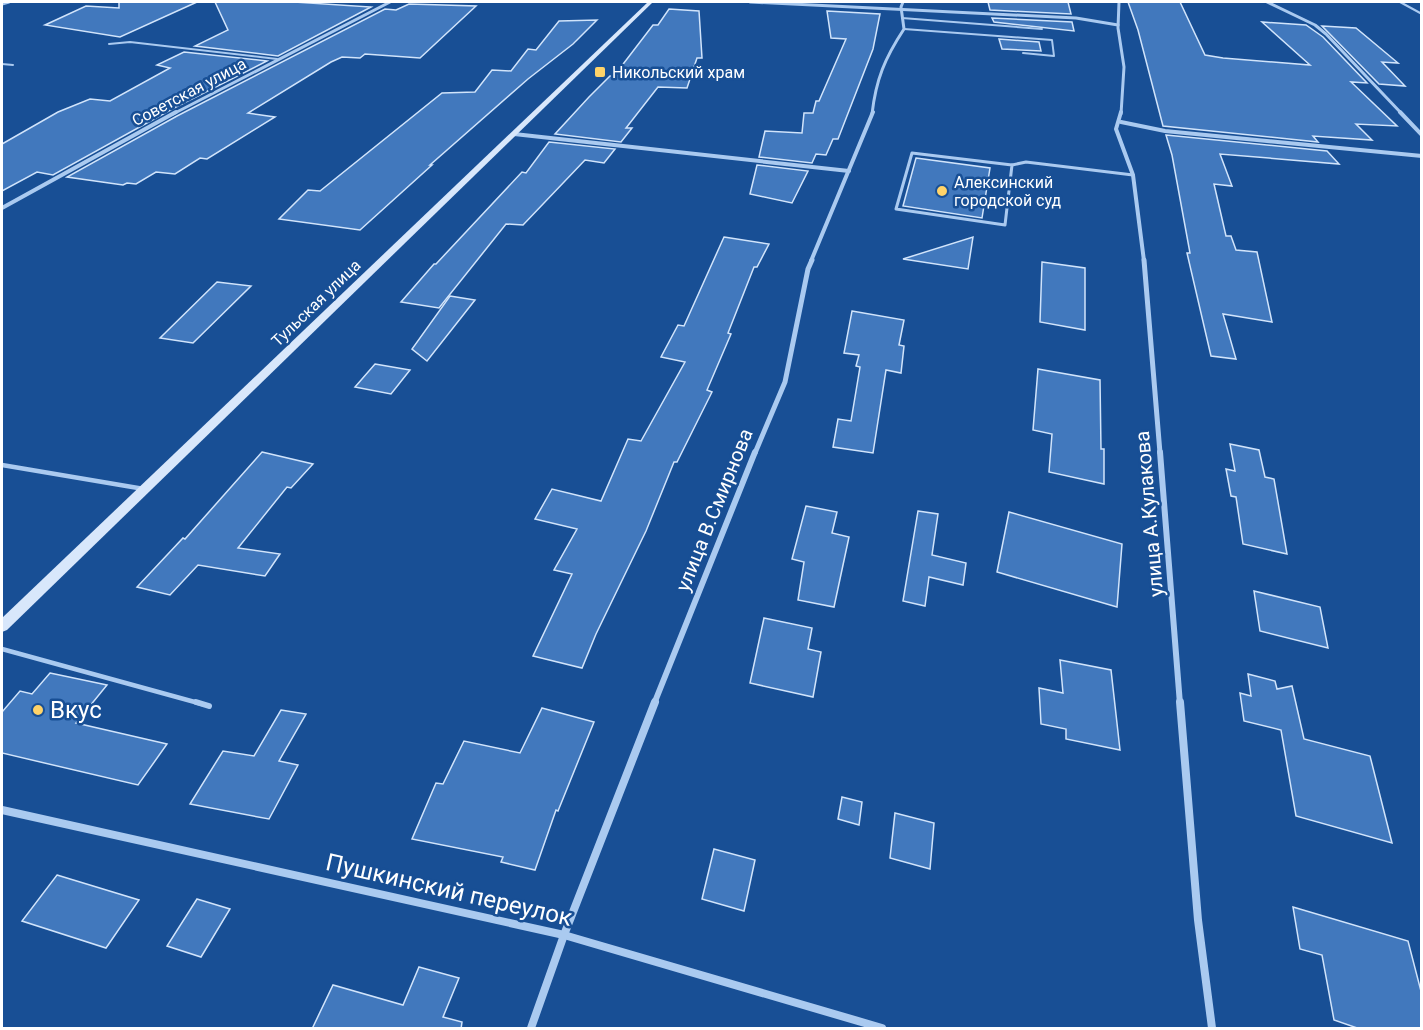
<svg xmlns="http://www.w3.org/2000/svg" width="1423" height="1030" viewBox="0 0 1423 1030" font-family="Roboto,sans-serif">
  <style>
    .building { fill: #4178bd; stroke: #d1e4fb; stroke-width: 1.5 }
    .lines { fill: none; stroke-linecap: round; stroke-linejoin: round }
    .lane-far3 { stroke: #aacaf0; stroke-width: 2 }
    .lane-far2 { stroke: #aacaf0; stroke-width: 3 }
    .lane-far1 { stroke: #aacaf0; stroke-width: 4.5 }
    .lane { stroke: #aacaf0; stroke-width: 6 }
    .street-far4 { stroke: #aacaf0; stroke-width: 3 }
    .street-far3 { stroke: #aacaf0; stroke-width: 4 }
    .street-far2 { stroke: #aacaf0; stroke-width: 5 }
    .street-far1 { stroke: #aacaf0; stroke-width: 6 }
    .street { stroke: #aacaf0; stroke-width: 8 }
    .secondary { fill: #d8e7fb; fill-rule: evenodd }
    .poi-dot { fill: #ffd369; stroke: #184f95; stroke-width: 2 }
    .labels { text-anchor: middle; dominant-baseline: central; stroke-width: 5; stroke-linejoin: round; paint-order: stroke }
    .far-poi-label { font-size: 16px; fill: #fff; stroke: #184f95; text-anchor: start }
    .far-street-label { font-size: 16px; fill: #fff; stroke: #184f95 }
    .street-label { font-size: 20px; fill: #fff; stroke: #184f95 }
    .near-poi-label { font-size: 24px; fill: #fff; stroke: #184f95; text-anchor: start }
    .near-street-label { font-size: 24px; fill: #fff; stroke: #184f95 }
  </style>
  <rect width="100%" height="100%" fill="#184f95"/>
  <!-- building -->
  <g class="building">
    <path d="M 119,2 L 197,2 L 120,37 L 45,25 L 86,6 L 119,8 Z"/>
    <path d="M 215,2 L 294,2 L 371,7 L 278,56 L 195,46 L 228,30 Z"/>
    <path d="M 988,2 L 1068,2 L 1071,14 L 990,10 Z"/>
    <path d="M 1128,2 L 1180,2 L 1205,55 L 1223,58 L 1310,65 L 1262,22 L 1306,25 L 1323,37 L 1367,83 L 1351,82 L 1397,126 L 1356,124 L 1372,140 L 1313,136 L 1318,142 L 1163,126 L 1138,30 Z"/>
    <path d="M 409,4 L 476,6 L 420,58 L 365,54 L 360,58 L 342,57 L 331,62 L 248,113 L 275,117 L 207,159 L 200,158 L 175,174 L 156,172 L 136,184 L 127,183 L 123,185 L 67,177 L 177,116 L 385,9 L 396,10 Z"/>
    <path d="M 669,9 L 699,11 L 702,58 L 697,58 L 687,88 L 658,87 L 626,128 L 632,128 L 621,142 L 555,134 L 589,97 L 610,76 L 614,76 L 653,25 L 658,25 Z"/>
    <path d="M 827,11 L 880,14 L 873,49 L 838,139 L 833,139 L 826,155 L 816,154 L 812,163 L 759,157 L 765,131 L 802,133 L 804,113 L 813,113 L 816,101 L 819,101 L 846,39 L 831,38 Z"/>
    <path d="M 992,18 L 1072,22 L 1074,31 L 994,22 Z"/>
    <path d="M 597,20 L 573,44 L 528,79 L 430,165 L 432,165 L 360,230 L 279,219 L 308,190 L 320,191 L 442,93 L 475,92 L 492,70 L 511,71 L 528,49 L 536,50 L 559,21 Z"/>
    <path d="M 1322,26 L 1356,28 L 1398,63 L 1382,62 L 1405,86 L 1379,84 Z"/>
    <path d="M 999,39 L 1039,42 L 1041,51 L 1002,49 Z"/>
    <path d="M 184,52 L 267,61 L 174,108 L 53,175 L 37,172 L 2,191 L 2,144 L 58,112 L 90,99 L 110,101 L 170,68 L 157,65 Z"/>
    <path d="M 1166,135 L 1327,151 L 1339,164 L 1220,154 L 1232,186 L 1214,184 L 1226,236 L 1231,236 L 1236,250 L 1257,252 L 1272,322 L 1223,314 L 1236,359 L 1211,356 L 1187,253 L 1190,253 L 1172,155 Z"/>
    <path d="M 549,142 L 615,149 L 604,163 L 585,160 L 523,225 L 506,224 L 439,308 L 401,302 L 434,264 L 436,264 L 522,172 L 526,173 Z"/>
    <path d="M 916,158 L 990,168 L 982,218 L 903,206 Z"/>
    <path d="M 757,165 L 808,171 L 792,203 L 750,194 Z"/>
    <path d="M 724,237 L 769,244 L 757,267 L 754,267 L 728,333 L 731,334 L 707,390 L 712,392 L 677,462 L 674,462 L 646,531 L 596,634 L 582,668 L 533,656 L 572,574 L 554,570 L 577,529 L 535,519 L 552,489 L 601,501 L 628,439 L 641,441 L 685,362 L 661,357 L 678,325 L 684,326 Z"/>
    <path d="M 973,237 L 968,269 L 903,259 Z"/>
    <path d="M 1042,262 L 1085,268 L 1085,330 L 1040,322 Z"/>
    <path d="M 217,282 L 251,286 L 193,343 L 160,338 Z"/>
    <path d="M 450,296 L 475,300 L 427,361 L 412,349 Z"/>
    <path d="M 852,311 L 904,320 L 899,345 L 904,346 L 901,373 L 886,370 L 873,453 L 833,447 L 838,419 L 851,421 L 860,367 L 856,366 L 859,355 L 844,353 Z"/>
    <path d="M 375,364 L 410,370 L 391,394 L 355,387 Z"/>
    <path d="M 1038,369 L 1100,380 L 1101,449 L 1104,449 L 1104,484 L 1049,472 L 1052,434 L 1033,430 Z"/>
    <path d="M 1230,444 L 1259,450 L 1265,477 L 1274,479 L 1287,554 L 1243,544 L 1236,497 L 1231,496 L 1226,469 L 1235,471 Z"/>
    <path d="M 262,452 L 313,464 L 291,488 L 287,487 L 238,548 L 280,554 L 265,576 L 198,565 L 170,595 L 137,587 L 183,538 L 185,539 Z"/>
    <path d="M 806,506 L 837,512 L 832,533 L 849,537 L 834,607 L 798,600 L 804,562 L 792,559 Z"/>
    <path d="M 918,511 L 938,514 L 932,555 L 966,563 L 963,585 L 929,577 L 925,606 L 903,601 Z"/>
    <path d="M 1009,512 L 1122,544 L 1117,607 L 997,572 Z"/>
    <path d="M 1254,591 L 1320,607 L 1328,648 L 1260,631 Z"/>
    <path d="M 764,618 L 812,628 L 808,649 L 821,652 L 813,697 L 750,683 Z"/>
    <path d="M 1060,660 L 1111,670 L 1120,750 L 1066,739 L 1066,729 L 1041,724 L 1039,688 L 1063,693 Z"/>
    <path d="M 50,673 L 107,685 L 76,723 L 167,744 L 138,785 L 2,753 L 2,712 L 20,691 L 32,694 Z"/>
    <path d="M 1248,674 L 1275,681 L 1277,689 L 1292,686 L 1304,739 L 1370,756 L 1392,843 L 1296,816 L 1281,730 L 1244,721 L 1240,693 L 1251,696 Z"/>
    <path d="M 542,708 L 594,722 L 558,811 L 556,810 L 535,870 L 501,862 L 503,857 L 412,839 L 436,783 L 443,784 L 464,741 L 520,753 Z"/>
    <path d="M 281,710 L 306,714 L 279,761 L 298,765 L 269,819 L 190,804 L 223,751 L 254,756 Z"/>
    <path d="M 842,797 L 862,802 L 859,825 L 838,819 Z"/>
    <path d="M 895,813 L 934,823 L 930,869 L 890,858 Z"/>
    <path d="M 714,849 L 755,860 L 744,911 L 702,899 Z"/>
    <path d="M 57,875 L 139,900 L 106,948 L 22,921 Z"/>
    <path d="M 197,899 L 230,909 L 201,957 L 167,946 Z"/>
    <path d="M 1293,907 L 1408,941 L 1422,995 L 1422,1029 L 1360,1029 L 1334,1020 L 1322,955 L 1300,949 Z"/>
    <path d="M 419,967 L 459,978 L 443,1017 L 462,1022 L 461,1029 L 312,1029 L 333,985 L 403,1005 Z"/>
  </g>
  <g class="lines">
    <!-- lane-far3 -->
    <g class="lane-far3">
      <path d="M 1400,2 L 1422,14"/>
      <path d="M 902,18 L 1042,29"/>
      <path d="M 904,29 L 1052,40 L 1054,56 L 1023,53"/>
      <path d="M 109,44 L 130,42 L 277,59"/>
      <path d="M 2,64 L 13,65"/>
    </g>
    <!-- lane-far2 -->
    <g class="lane-far2">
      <path d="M 912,153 L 1012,165 L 1005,225 L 896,209 Z"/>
      <path d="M 1012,165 L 1026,162 L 1133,175"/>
    </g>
    <!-- lane-far1 -->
    <g class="lane-far1">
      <path d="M 2,465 L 144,489"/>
      <path d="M 2,649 L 202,704"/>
    </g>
    <!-- lane -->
    <path class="lane" d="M 196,702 L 209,706"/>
    <!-- street-far4 -->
    <g class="street-far4">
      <path d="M 750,2 L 1076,18 L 1118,25"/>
      <path d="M 1119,2 L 1118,28 L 1124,67 L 1121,114"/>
      <path d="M 1267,2 L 1315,25 L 1326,34 L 1402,114"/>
      <path d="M 2,4 L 9,2"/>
      <path d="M 173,114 L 390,2"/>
      <path d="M 872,114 C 876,79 885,58 904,29 L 901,7 L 903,2"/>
    </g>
    <!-- street-far3 -->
    <g class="street-far3">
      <path d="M 1121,112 L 1116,129 L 1133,175 L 1144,261"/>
      <path d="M 1400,112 L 1422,135"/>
      <path d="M 1121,122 L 1165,131 L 1422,156"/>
      <path d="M 514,134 L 849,171"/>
      <path d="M 2,208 L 176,112"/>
      <path d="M 811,261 L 873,112"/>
    </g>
    <!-- street-far2 -->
    <g class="street-far2">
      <path d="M 1144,260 L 1160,453"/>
      <path d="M 755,453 L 785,382 L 808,269 L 812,260"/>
    </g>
    <!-- street-far1 -->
    <g class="street-far1">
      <path d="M 1160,452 L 1180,704"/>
      <path d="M 654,704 L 755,452"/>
    </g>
    <!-- street -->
    <g class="street">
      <path d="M 1180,702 L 1198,920 L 1212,1028"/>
      <path d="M 2,810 L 564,935 L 882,1028"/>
      <path d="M 531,1028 L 564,935 L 655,702"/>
    </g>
    <!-- secondary -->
    <path class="secondary" d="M 648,2 L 653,2 L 7,630 L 2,632 L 2,618 Z"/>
  </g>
  <!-- markers -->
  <g class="poi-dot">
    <rect x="594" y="66" width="12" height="12" rx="3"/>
    <circle cx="942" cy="191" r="6"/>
    <circle cx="38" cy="710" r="6"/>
  </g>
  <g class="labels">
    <!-- far-poi labels -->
    <g class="far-poi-label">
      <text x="612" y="72">Никольский храм</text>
      <text x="954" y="182">Алексинский<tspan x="954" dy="18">городской суд</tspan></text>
    </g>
    <!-- far-street labels -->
    <g class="far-street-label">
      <text transform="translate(189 92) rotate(-28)">Советская улица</text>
      <text transform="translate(316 303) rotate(-44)">Тульская улица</text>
    </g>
    <!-- street labels -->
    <g class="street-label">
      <text transform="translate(714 510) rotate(-68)">улица В.Смирнова</text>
      <text transform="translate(1149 514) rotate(-95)">улица А.Кулакова</text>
    </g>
    <!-- near-poi labels -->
    <g class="near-poi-label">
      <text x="50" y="710">Вкус</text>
    </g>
    <!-- near-street labels -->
    <g class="near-street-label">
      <text transform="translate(449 890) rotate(13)">Пушкинский переулок</text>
    </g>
  </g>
  <!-- border -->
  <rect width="1423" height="1030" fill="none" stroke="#ffffff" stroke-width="6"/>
</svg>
